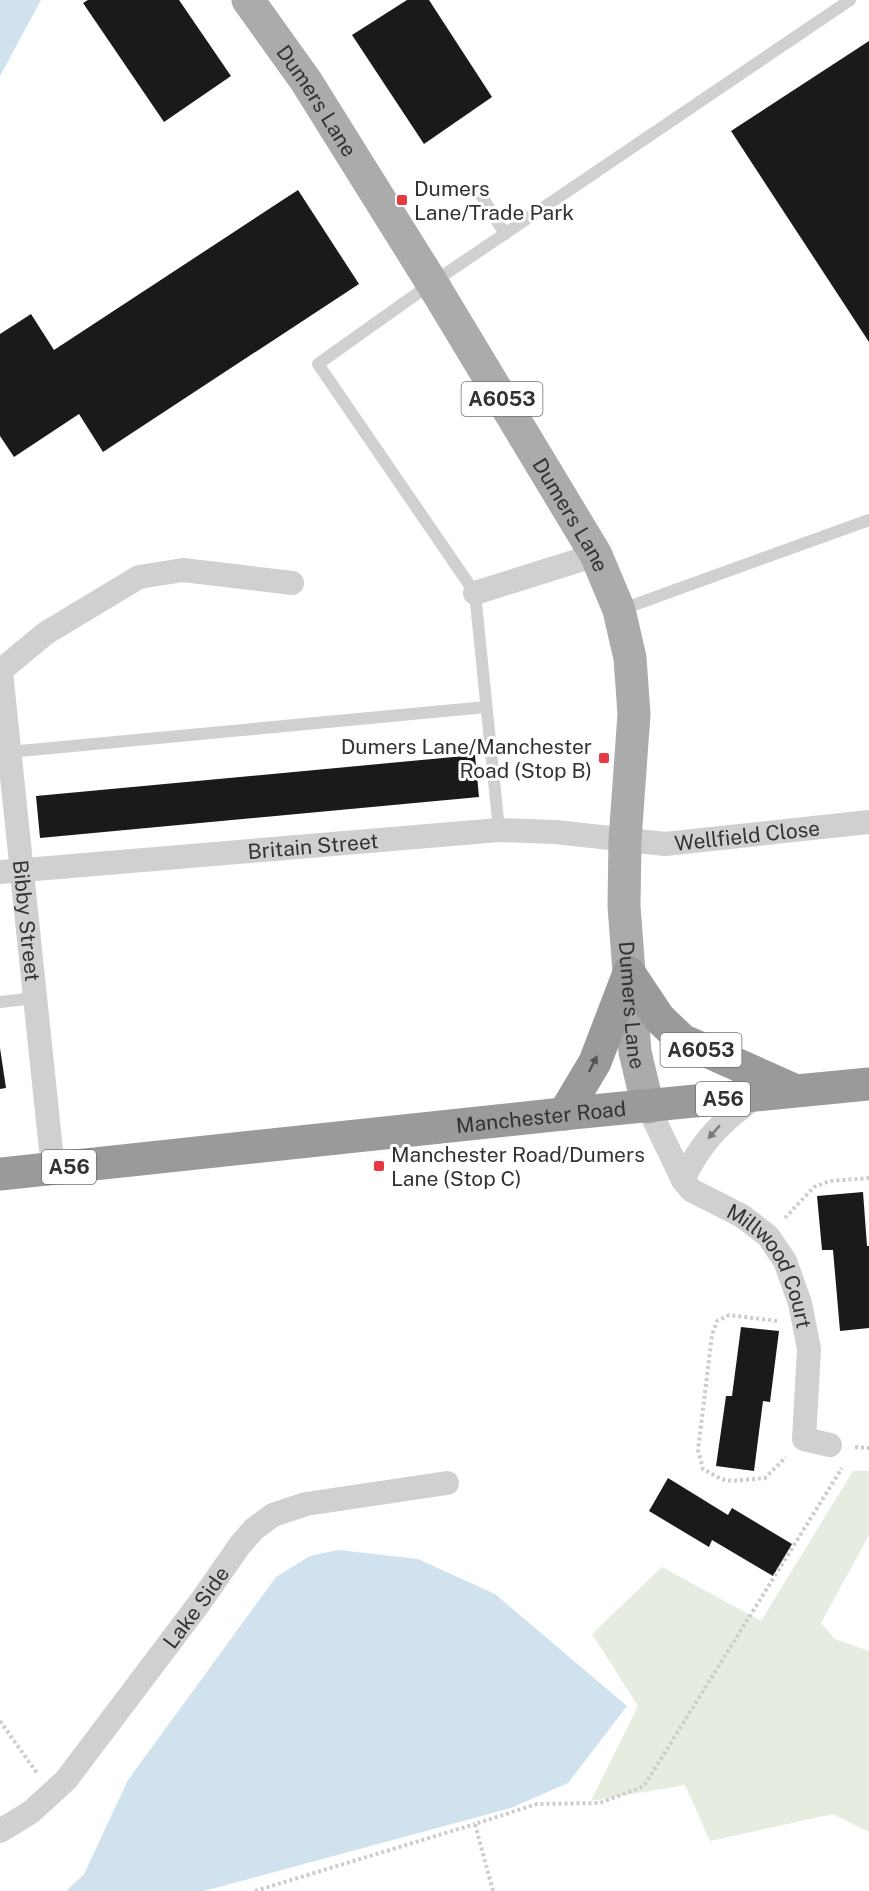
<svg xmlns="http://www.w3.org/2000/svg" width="869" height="1891" viewBox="0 0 869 1891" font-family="'Public Sans',sans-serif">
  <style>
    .green { fill: #e6ecdf }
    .water { fill: #cfe2ee }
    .building { fill: #1a1a1a }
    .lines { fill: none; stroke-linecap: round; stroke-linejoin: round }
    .path { stroke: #cdcdcd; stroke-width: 4; stroke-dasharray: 3 3; stroke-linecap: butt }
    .lane { stroke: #d0d0d0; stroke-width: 12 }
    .street { stroke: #d0d0d0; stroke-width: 24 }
    .primary { stroke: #ababab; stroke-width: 33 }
    .highway { stroke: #9a9a9a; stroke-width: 33 }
    .oneway { fill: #525252 }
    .oneway2 { fill: #7a7a7a }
    .poi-dot { fill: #e63946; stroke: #fff; stroke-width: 2 }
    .labels { text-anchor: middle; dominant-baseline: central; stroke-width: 6; stroke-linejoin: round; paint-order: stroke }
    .shield { fill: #fff; stroke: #707070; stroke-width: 1.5 }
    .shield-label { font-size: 20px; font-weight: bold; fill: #333 }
    .street-label { font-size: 21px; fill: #333; stroke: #fff }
    .poi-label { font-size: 21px; fill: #333; stroke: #fff; text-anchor: start }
  </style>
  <rect width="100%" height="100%" fill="#fff"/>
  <!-- green -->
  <path class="green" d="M 853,1471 L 869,1471 L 869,1535 L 821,1623 L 835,1639 L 869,1651 L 869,1832 L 833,1814 L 710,1841 L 685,1785 L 591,1801 L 638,1706 L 592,1634 L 662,1567 L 761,1621 Z"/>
  <!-- water -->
  <g class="water">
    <path d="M 0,0 L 41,0 L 0,76 Z"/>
    <path d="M 338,1550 L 418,1559 L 495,1594 L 627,1706 L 568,1783 L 511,1808 L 204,1891 L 66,1891 L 84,1874 L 128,1780 L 276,1577 L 310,1556 Z"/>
  </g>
  <!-- building -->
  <g class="building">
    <path d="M 88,0 L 179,0 L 231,76 L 164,122 L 83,3 Z"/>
    <path d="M 407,0 L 429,0 L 492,97 L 424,144 L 352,35 Z"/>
    <path d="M 869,41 L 869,342 L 731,131 Z"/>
    <path d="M 298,190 L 359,284 L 103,452 L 79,414 L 14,457 L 0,436 L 0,334 L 31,314 L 54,350 Z"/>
    <path d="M 475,755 L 479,797 L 40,838 L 36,796 Z"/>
    <path d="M 0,1048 L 6,1088 L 0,1089 Z"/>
    <path d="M 863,1192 L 867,1246 L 869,1246 L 869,1328 L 840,1331 L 833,1250 L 822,1250 L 817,1196 Z"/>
    <path d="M 741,1327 L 779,1331 L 770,1402 L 763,1401 L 754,1471 L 716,1466 L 726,1396 L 732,1396 Z"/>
    <path d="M 668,1478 L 728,1515 L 732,1508 L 792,1544 L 773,1576 L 712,1540 L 709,1547 L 649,1511 Z"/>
  </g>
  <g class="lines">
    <!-- path -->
    <g class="path">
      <path d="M 785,1218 L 814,1187 L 830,1181 L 869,1178"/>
      <path d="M 777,1321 L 729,1315 L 717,1321 L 712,1335 L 698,1450 L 703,1469 L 721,1479 L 732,1481 L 765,1478 L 786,1457"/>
      <path d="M 855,1447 L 869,1448"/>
      <path d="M 0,1721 L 37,1773"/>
      <path d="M 255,1891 L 475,1824"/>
      <path d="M 493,1891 L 475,1824 L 537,1804 L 600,1803 L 644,1786 L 842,1468"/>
    </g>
    <!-- lane -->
    <g class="lane">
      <path d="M 478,190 L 505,234"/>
      <path d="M 620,610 L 869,520"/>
      <path d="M 9,752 L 486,707"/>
      <path d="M 499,830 L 475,593 L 318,364 L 432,283 L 850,0"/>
      <path d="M 0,1002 L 35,998"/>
    </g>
    <!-- street -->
    <g class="street">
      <path d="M 475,593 L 596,555"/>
      <path d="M 0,671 L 46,633 L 139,577 L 183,570 L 292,583"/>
      <path id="s1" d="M 1,672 L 53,1169"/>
      <path id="s2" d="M 0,872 L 499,830 L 555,832 L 665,844 L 869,822"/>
      <path id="s3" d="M 648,1107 L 683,1180 L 691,1190 L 742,1216 L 768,1236 L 785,1261 L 800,1303 L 809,1349 L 804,1439 L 830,1445"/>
      <path d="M 683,1180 C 701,1141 723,1120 758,1095"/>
      <path id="s4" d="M 0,1831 L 31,1812 L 66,1780 L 201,1601 L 240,1545 L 254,1529 L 273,1515 L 306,1504 L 447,1483"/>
    </g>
    <!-- primary -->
    <path class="primary" id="s5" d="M 248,0 L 306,81 L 432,283 L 596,555 L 619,610 L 630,658 L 634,714 L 625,840 L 624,906 L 635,1052 L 648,1107"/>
    <!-- highway -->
    <g class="highway">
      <path d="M 629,973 L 659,1018 L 682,1040 L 794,1090"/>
      <path d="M 564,1114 L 595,1062 L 629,973"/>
      <path id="s6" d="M 0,1174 L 572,1113 L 869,1084"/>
    </g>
  </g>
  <!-- one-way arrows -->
  <defs><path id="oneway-solid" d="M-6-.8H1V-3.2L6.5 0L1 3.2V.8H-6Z" transform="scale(1.5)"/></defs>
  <use class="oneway" href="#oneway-solid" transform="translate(593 1064) rotate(-63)"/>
  <use class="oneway2" href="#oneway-solid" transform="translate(714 1132) rotate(131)"/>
  <!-- markers -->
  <g class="poi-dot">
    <rect x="396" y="194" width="12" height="12" rx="3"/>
    <rect x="598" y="752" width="12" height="12" rx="3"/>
    <rect x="373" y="1160" width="12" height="12" rx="3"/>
  </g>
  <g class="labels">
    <!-- shield labels -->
    <g class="shield">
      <rect x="461.5" y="382" width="81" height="34" rx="4.5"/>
      <rect x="660.5" y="1033" width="81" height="34" rx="4.5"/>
      <rect x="696" y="1082" width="54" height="34" rx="4.5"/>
      <rect x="42" y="1150" width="54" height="34" rx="4.5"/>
    </g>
    <g class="shield-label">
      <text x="502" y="399">A6053</text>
      <text x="701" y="1050">A6053</text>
      <text x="723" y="1099">A56</text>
      <text x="69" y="1167">A56</text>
    </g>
    <!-- street labels -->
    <g class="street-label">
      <text stroke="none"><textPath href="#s5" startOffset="122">Dumers Lane</textPath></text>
      <text stroke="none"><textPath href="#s5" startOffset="608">Dumers Lane</textPath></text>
      <text stroke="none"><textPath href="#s2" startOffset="750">Wellfield Close</textPath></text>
      <text stroke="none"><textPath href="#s2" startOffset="314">Britain Street</textPath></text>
      <text stroke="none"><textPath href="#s1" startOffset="250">Bibby Street</textPath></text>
      <text stroke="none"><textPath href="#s5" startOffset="1112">Dumers Lane</textPath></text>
      <text stroke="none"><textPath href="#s6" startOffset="544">Manchester Road</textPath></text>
      <text stroke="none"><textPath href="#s3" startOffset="210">Millwood Court</textPath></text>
      <text stroke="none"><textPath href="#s4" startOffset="300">Lake Side</textPath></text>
    </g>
    <!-- poi labels -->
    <g class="poi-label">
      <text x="414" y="188">Dumers<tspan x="414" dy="24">Lane/Trade Park</tspan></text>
      <text x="592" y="746" text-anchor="end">Dumers Lane/Manchester<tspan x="592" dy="24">Road (Stop B)</tspan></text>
      <text x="391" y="1154">Manchester Road/Dumers<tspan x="391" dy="24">Lane (Stop C)</tspan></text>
    </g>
  </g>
</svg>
